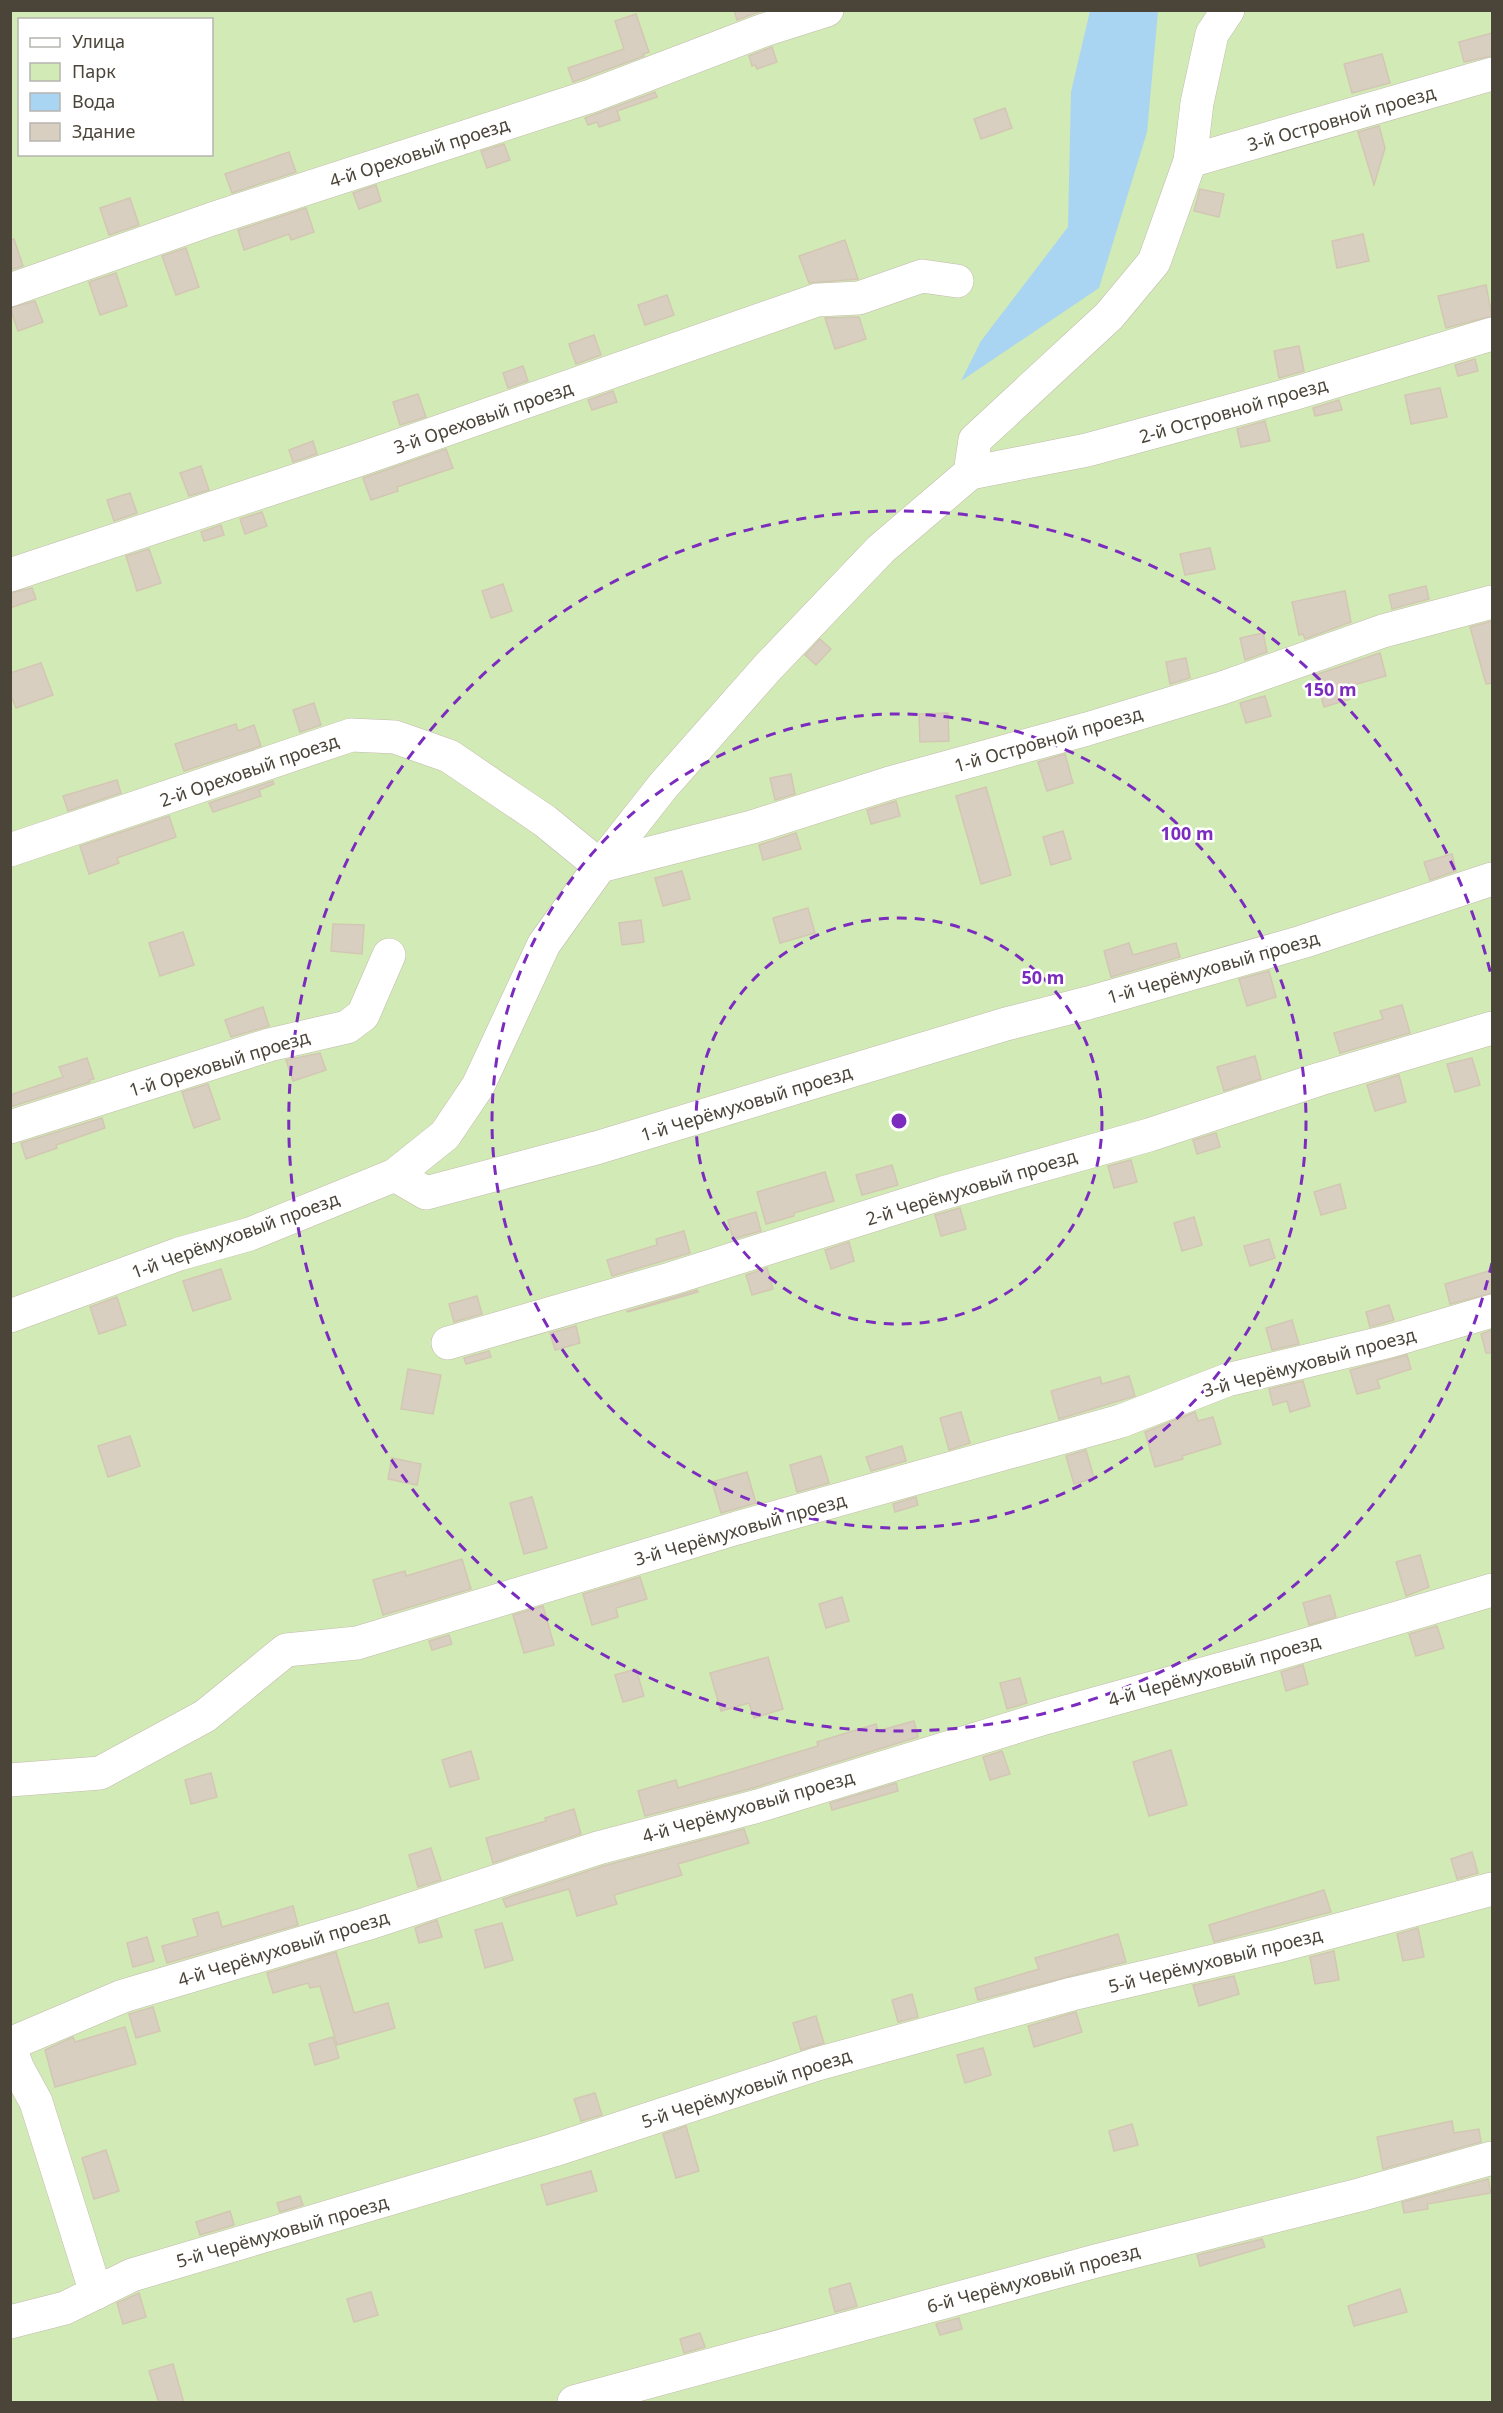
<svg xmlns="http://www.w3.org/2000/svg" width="1503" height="2413" viewBox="0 0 1503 2413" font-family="'Noto Sans',sans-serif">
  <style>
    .green { fill: #d2eab5; fill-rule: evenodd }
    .water { fill: #a9d4f2 }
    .building { fill: #d8cfc1; stroke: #d3c7b4; stroke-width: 1.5 }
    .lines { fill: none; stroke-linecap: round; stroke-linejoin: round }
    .minor-casing { stroke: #c2bbae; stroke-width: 34 }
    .minor { stroke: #fff; stroke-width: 33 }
    .ring { fill: none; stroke: #7b2cbf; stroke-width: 3; stroke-dasharray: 10 8 }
    .labels { text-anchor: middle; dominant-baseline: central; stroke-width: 5; stroke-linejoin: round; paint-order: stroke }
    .street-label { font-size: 18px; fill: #4b4439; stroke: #fff }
    .centre { fill: #7b2cbf; stroke: #fff; stroke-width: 3 }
    .ring-label { font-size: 18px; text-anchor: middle; font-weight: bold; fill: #7b2cbf; stroke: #fff; stroke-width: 5; stroke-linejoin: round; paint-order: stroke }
  </style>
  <rect width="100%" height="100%" fill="#f6f3ec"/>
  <!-- green -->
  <path class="green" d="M 11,11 L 1492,11 L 1492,2402 L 11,2402 ZM 20,20 L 212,20 L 212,154 L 20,154 Z"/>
  <!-- water -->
  <path class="water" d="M 1090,11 L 1158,11 L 1147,132 L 1099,288 L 961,381 L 981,341 L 1068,227 L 1071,92 Z"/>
  <!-- building -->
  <g class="building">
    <path d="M 734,10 L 761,10 L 761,11 L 737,20 Z"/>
    <path d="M 636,14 L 649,52 L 643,54 L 644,56 L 573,82 L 568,68 L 624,49 L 615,21 Z"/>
    <path d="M 1492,33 L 1492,56 L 1464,62 L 1459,42 Z"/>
    <path d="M 772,47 L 777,62 L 757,69 L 755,65 L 752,66 L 749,56 Z"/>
    <path d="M 1382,54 L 1390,83 L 1352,93 L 1344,64 Z"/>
    <path d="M 655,92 L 657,97 L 617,111 L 620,120 L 599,127 L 597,122 L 588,125 L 585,118 Z"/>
    <path d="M 1005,108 L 1012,128 L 981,139 L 974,119 Z"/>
    <path d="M 1379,126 L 1385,148 L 1374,185 L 1358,132 Z"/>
    <path d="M 504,144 L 510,160 L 487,168 L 481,151 Z"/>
    <path d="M 289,152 L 296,172 L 232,193 L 225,174 Z"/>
    <path d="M 376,185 L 381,201 L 359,209 L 353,193 Z"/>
    <path d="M 1200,189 L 1224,194 L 1219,217 L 1194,211 Z"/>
    <path d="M 130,198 L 139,225 L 109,235 L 100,208 Z"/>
    <path d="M 306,208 L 314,232 L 291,240 L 289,234 L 244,250 L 238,230 Z"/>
    <path d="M 1363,234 L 1369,261 L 1337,268 L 1332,241 Z"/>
    <path d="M 14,239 L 23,266 L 10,270 L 10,240 Z"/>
    <path d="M 845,240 L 858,279 L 809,283 L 799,256 Z"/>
    <path d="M 186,248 L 199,287 L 176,295 L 162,256 Z"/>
    <path d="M 116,273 L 127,306 L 100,315 L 89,282 Z"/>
    <path d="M 1486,285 L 1492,316 L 1446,328 L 1438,296 Z"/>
    <path d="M 667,295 L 674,315 L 645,325 L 638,305 Z"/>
    <path d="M 35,301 L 43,322 L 18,331 L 10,308 Z"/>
    <path d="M 859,317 L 866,339 L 835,349 L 825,318 Z"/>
    <path d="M 594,335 L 601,355 L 576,364 L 569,344 Z"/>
    <path d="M 1299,346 L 1304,371 L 1279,378 L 1274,351 Z"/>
    <path d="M 1475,359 L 1478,371 L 1458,376 L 1455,365 Z"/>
    <path d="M 523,366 L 528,381 L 508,388 L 503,373 Z"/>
    <path d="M 1440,388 L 1447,417 L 1411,424 L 1405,395 Z"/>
    <path d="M 613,391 L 617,402 L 592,410 L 588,400 Z"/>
    <path d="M 418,394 L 426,417 L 400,425 L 393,402 Z"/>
    <path d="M 1339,400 L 1342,410 L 1315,416 L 1313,408 Z"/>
    <path d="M 1265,421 L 1270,441 L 1241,447 L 1237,429 Z"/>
    <path d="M 313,441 L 317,454 L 293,462 L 289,450 Z"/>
    <path d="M 446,449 L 453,468 L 397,487 L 398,491 L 371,500 L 363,478 Z"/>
    <path d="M 201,466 L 209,490 L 189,496 L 180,473 Z"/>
    <path d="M 130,493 L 137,513 L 114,521 L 107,500 Z"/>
    <path d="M 262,512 L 267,526 L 245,534 L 240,519 Z"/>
    <path d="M 221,525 L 224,535 L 204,541 L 201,532 Z"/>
    <path d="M 1210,548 L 1215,569 L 1185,575 L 1180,554 Z"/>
    <path d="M 149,549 L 161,583 L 137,591 L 126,556 Z"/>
    <path d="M 503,584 L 512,611 L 491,618 L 482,591 Z"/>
    <path d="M 1426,586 L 1429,599 L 1392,609 L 1389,595 Z"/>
    <path d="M 32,588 L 36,599 L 10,608 L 10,593 Z"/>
    <path d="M 1345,591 L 1351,622 L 1305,639 L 1303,634 L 1299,635 L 1292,602 Z"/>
    <path d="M 1492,621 L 1492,683 L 1486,684 L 1470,627 Z"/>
    <path d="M 1263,633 L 1267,652 L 1245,660 L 1240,638 Z"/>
    <path d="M 820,639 L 831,649 L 816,665 L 805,655 Z"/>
    <path d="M 1380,653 L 1386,676 L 1346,687 L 1350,699 L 1324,707 L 1315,675 Z"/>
    <path d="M 1186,658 L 1190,678 L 1170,684 L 1166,662 Z"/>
    <path d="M 41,663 L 53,695 L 16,708 L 10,693 L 10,673 Z"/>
    <path d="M 1265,696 L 1271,716 L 1246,723 L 1240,703 Z"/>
    <path d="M 314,703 L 321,725 L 300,732 L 293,710 Z"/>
    <path d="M 948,713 L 949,741 L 920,742 L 919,714 Z"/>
    <path d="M 236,724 L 238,731 L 254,725 L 261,746 L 184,771 L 175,744 Z"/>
    <path d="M 1065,754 L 1073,783 L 1047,791 L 1038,762 Z"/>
    <path d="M 791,774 L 795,794 L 775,800 L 770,778 Z"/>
    <path d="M 117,780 L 121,793 L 68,811 L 63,796 Z"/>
    <path d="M 273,781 L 274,784 L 259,790 L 261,796 L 213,812 L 209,803 Z"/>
    <path d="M 986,787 L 1011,875 L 981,884 L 956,796 Z"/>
    <path d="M 896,801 L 900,816 L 871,824 L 867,810 Z"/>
    <path d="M 169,816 L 176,837 L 117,858 L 119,863 L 89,874 L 80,846 Z"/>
    <path d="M 1063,831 L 1071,859 L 1051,865 L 1043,837 Z"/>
    <path d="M 796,833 L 801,849 L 763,860 L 759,845 Z"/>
    <path d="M 1452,854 L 1456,871 L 1430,880 L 1424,862 Z"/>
    <path d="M 682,871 L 690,899 L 663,906 L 655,878 Z"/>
    <path d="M 808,908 L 815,933 L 780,943 L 773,918 Z"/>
    <path d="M 641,920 L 644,942 L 622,945 L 619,923 Z"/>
    <path d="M 333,924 L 364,925 L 362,954 L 331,951 Z"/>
    <path d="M 183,932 L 194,965 L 160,976 L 149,943 Z"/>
    <path d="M 1129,943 L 1133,955 L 1176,943 L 1180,957 L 1111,977 L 1104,951 Z"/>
    <path d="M 1269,971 L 1276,997 L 1247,1006 L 1239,979 Z"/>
    <path d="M 1402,1005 L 1410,1033 L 1340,1053 L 1334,1033 L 1383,1019 L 1380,1011 Z"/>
    <path d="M 263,1007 L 269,1026 L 231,1037 L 225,1020 Z"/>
    <path d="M 320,1053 L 326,1070 L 293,1081 L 286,1060 Z"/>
    <path d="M 1255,1056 L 1261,1079 L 1224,1091 L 1217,1067 Z"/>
    <path d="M 87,1058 L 94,1079 L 89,1080 L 90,1082 L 10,1107 L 10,1095 L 63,1077 L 59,1067 Z"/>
    <path d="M 1472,1058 L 1480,1085 L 1455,1092 L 1447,1064 Z"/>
    <path d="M 1399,1075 L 1406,1102 L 1375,1111 L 1367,1085 Z"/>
    <path d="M 208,1084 L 220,1119 L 194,1128 L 182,1092 Z"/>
    <path d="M 102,1118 L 105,1128 L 56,1145 L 57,1148 L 26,1159 L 21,1143 Z"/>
    <path d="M 1216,1133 L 1220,1147 L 1197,1154 L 1193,1140 Z"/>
    <path d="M 1131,1160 L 1137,1182 L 1114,1188 L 1108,1166 Z"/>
    <path d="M 892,1165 L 898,1185 L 862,1195 L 856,1175 Z"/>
    <path d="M 825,1172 L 834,1201 L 794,1213 L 794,1216 L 766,1224 L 757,1192 Z"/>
    <path d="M 1340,1184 L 1346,1208 L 1321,1215 L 1314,1192 Z"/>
    <path d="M 960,1208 L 966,1229 L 941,1236 L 935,1215 Z"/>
    <path d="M 756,1212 L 761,1231 L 733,1239 L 728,1220 Z"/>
    <path d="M 1194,1217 L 1202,1245 L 1182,1251 L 1174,1223 Z"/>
    <path d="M 684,1231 L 690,1253 L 612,1276 L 607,1260 L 657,1245 L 656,1239 Z"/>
    <path d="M 1269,1239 L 1275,1258 L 1250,1266 L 1244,1246 Z"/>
    <path d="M 849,1242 L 854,1261 L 831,1269 L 825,1250 Z"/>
    <path d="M 767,1268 L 773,1289 L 752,1295 L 746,1275 Z"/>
    <path d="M 221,1269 L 231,1299 L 193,1311 L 183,1281 Z"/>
    <path d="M 1492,1270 L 1492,1293 L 1450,1304 L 1445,1284 Z"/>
    <path d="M 697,1290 L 698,1292 L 628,1312 L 627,1311 Z"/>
    <path d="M 477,1296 L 482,1314 L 454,1322 L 449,1304 Z"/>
    <path d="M 117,1297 L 126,1325 L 99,1334 L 90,1307 Z"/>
    <path d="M 1389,1305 L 1394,1320 L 1370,1327 L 1366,1312 Z"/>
    <path d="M 1292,1320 L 1299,1344 L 1272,1350 L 1266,1328 Z"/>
    <path d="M 576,1326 L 580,1343 L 555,1350 L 550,1333 Z"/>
    <path d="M 1492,1330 L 1492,1353 L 1486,1353 L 1481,1334 Z"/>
    <path d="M 489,1351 L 491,1357 L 466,1364 L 464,1358 Z"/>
    <path d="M 1407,1355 L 1411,1369 L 1377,1380 L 1380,1388 L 1357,1394 L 1350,1370 Z"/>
    <path d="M 408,1369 L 441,1375 L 433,1414 L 401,1409 Z"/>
    <path d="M 1129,1376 L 1135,1396 L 1059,1419 L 1051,1391 L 1100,1377 L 1102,1384 Z"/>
    <path d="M 1303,1381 L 1310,1406 L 1290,1412 L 1287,1401 L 1273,1405 L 1269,1389 Z"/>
    <path d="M 961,1412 L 970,1443 L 949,1450 L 940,1418 Z"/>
    <path d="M 1195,1412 L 1198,1421 L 1213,1417 L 1221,1444 L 1182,1456 L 1183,1459 L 1155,1467 L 1145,1432 Z"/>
    <path d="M 130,1436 L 140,1466 L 108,1477 L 98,1446 Z"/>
    <path d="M 902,1446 L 906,1461 L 871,1471 L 866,1457 Z"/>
    <path d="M 1086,1450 L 1094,1478 L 1074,1484 L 1066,1456 Z"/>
    <path d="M 821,1456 L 829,1483 L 797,1492 L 790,1465 Z"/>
    <path d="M 392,1458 L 421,1464 L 417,1485 L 388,1479 Z"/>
    <path d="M 747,1472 L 756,1503 L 721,1513 L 712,1482 Z"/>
    <path d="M 532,1497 L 547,1548 L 524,1554 L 510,1503 Z"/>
    <path d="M 916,1497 L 918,1505 L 895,1512 L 893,1504 Z"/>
    <path d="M 1420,1555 L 1429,1587 L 1406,1596 L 1396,1562 Z"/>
    <path d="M 462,1559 L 471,1589 L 383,1615 L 373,1580 L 405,1571 L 406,1576 Z"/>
    <path d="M 640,1577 L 647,1599 L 616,1608 L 618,1617 L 592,1625 L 583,1594 Z"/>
    <path d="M 1330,1595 L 1336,1617 L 1309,1625 L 1303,1603 Z"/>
    <path d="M 842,1597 L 849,1621 L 826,1628 L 819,1604 Z"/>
    <path d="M 543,1606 L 554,1645 L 524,1653 L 513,1615 Z"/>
    <path d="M 1437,1626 L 1444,1648 L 1416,1656 L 1409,1634 Z"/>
    <path d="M 449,1635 L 452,1644 L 432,1650 L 429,1641 Z"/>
    <path d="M 768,1657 L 783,1709 L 754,1718 L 749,1703 L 721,1711 L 710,1673 Z"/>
    <path d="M 1303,1665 L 1308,1684 L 1286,1691 L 1281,1672 Z"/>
    <path d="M 636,1669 L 644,1696 L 623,1702 L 615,1675 Z"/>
    <path d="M 1020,1678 L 1027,1703 L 1007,1709 L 1000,1683 Z"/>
    <path d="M 914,1721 L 918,1737 L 753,1788 L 645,1816 L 638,1791 L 676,1780 L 678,1788 L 818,1746 L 817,1742 L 876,1724 L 878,1731 Z"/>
    <path d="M 1171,1750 L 1187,1805 L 1149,1816 L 1133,1762 Z"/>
    <path d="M 471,1751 L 479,1779 L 450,1787 L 442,1760 Z"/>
    <path d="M 1002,1751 L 1010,1774 L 990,1780 L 983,1757 Z"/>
    <path d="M 211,1773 L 217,1797 L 191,1804 L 185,1780 Z"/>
    <path d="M 896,1783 L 898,1791 L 832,1810 L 830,1803 Z"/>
    <path d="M 574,1809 L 581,1834 L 493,1863 L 486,1838 L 546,1821 L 545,1818 Z"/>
    <path d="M 744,1829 L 749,1843 L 678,1864 L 682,1875 L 614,1895 L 617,1904 L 577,1916 L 569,1889 L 506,1907 L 503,1899 L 603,1866 Z"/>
    <path d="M 431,1848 L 441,1880 L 418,1887 L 409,1855 Z"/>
    <path d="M 1472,1852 L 1478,1873 L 1457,1879 L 1451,1859 Z"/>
    <path d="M 1324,1890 L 1331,1912 L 1214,1942 L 1209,1925 Z"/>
    <path d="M 293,1906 L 298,1925 L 167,1963 L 162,1946 L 198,1936 L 193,1919 L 218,1912 L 222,1927 Z"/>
    <path d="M 437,1920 L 442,1937 L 419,1943 L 415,1928 Z"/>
    <path d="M 502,1923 L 513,1960 L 485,1968 L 475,1930 Z"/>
    <path d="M 1418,1928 L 1424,1957 L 1403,1961 L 1397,1934 Z"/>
    <path d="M 1118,1934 L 1126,1962 L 978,2000 L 975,1988 L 1039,1969 L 1035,1958 Z"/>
    <path d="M 147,1937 L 154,1961 L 133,1967 L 127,1943 Z"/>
    <path d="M 1334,1951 L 1339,1980 L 1315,1984 L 1310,1957 Z"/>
    <path d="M 336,1952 L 354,2013 L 388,2003 L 395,2028 L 337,2045 L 320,1986 L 310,1988 L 308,1983 L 273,1993 L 267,1973 Z"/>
    <path d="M 1234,1976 L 1239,1994 L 1199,2006 L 1193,1985 Z"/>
    <path d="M 912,1994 L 918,2017 L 898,2022 L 892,2000 Z"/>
    <path d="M 153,2007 L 160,2031 L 136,2038 L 129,2014 Z"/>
    <path d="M 1076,2012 L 1082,2032 L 1034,2047 L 1028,2026 Z"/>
    <path d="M 816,2016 L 824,2043 L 801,2050 L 793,2023 Z"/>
    <path d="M 125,2027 L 136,2064 L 55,2087 L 45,2050 L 73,2037 L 75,2042 Z"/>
    <path d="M 333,2037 L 339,2058 L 315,2065 L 309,2044 Z"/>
    <path d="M 983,2048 L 991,2075 L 965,2083 L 957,2055 Z"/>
    <path d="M 595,2093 L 602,2115 L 581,2121 L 574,2099 Z"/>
    <path d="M 1452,2121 L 1454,2133 L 1479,2129 L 1481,2142 L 1383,2169 L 1377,2137 Z"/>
    <path d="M 1132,2124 L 1138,2145 L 1114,2151 L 1109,2131 Z"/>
    <path d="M 686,2126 L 699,2171 L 676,2178 L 663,2134 Z"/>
    <path d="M 106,2150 L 119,2191 L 94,2199 L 82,2158 Z"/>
    <path d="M 591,2171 L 597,2191 L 547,2205 L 541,2185 Z"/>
    <path d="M 1488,2179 L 1491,2193 L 1427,2204 L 1428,2209 L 1404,2213 L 1402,2202 Z"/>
    <path d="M 300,2196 L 303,2205 L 280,2212 L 277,2203 Z"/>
    <path d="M 230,2211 L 234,2225 L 200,2235 L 196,2222 Z"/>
    <path d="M 1262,2239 L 1265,2247 L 1200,2266 L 1197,2255 Z"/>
    <path d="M 850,2283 L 857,2306 L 835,2312 L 829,2289 Z"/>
    <path d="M 1400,2289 L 1407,2312 L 1354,2326 L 1348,2306 Z"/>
    <path d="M 371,2292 L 378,2315 L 354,2322 L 347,2299 Z"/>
    <path d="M 139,2293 L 146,2317 L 123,2324 L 117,2303 Z"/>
    <path d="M 959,2318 L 962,2329 L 940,2335 L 936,2324 Z"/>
    <path d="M 700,2333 L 705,2347 L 684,2353 L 680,2339 Z"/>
    <path d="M 173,2364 L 184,2403 L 159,2403 L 149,2371 Z"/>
  </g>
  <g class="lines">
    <!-- minor casing -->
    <g class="minor-casing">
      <g id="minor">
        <path d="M 1190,161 L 1492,74"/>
        <path d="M 10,290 L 212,219 L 591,96 L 764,30 L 827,10"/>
        <path d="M 970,473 L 1087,450 L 1296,393 L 1492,334"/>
        <path d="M 10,575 L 358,460 L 817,300 L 859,298 L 922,276 L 957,281"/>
        <path d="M 10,850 L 351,735 L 395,737 L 449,756 L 545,821 L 600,866 L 752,827 L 890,783 L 1087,729 L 1222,688 L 1383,631 L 1492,602"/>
        <path d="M 10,1127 L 269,1045 L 347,1027 L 363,1015 L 389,955"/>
        <path d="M 395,1175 L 445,1135 L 478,1086 L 544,944 L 600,866 L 663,786 L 769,666 L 881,549 L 970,473 L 975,440 L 1109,316 L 1154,262 L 1190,161 L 1197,103 L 1212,34 L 1228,10"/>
        <path d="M 10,1316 L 179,1254 L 250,1234 L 395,1175 L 426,1193 L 596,1148 L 1006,1024 L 1088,1003 L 1302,942 L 1492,879"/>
        <path d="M 448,1343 L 670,1279 L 943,1193 L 1149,1135 L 1320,1079 L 1492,1028"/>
        <path d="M 10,1780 L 100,1773 L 205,1716 L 286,1650 L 357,1643 L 737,1528 L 1121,1421 L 1227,1380 L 1390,1341 L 1492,1311"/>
        <path d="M 10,2044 L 123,1996 L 366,1924 L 598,1848 L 758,1806 L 1048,1717 L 1265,1657 L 1492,1590"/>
        <path d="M 10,2048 L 18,2069 L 36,2102 L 96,2293"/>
        <path d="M 10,2322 L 65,2308 L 132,2275 L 554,2150 L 817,2064 L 1072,1994 L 1278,1946 L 1492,1889"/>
        <path d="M 574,2402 L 1096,2261 L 1359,2195 L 1492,2158"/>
      </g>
    </g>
    <!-- minor -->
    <use href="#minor" class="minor"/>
  </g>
  <!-- distance rings -->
  <g class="ring">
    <circle cx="899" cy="1121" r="203"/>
    <circle cx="899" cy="1121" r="407"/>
    <path d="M1492 1263A610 610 0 1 1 1492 979"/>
  </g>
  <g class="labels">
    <!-- street labels -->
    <g class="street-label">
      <text transform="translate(1341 118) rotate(-16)">3-й Островной проезд</text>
      <text transform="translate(419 152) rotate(-18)">4-й Ореховый проезд</text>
      <text transform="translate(1233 410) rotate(-16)">2-й Островной проезд</text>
      <text transform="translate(483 417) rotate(-19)">3-й Ореховый проезд</text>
      <text transform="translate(1048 739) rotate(-16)">1-й Островной проезд</text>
      <text transform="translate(249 770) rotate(-19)">2-й Ореховый проезд</text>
      <text transform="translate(1213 967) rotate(-16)">1-й Черёмуховый проезд</text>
      <text transform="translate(219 1063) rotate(-17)">1-й Ореховый проезд</text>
      <text transform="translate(746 1103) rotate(-17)">1-й Черёмуховый проезд</text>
      <text transform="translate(971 1187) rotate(-17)">2-й Черёмуховый проезд</text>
      <text transform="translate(235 1235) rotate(-20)">1-й Черёмуховый проезд</text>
      <text transform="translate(1309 1362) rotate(-15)">3-й Черёмуховый проезд</text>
      <text transform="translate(740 1529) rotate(-16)">3-й Черёмуховый проезд</text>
      <text transform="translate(1214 1670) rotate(-16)">4-й Черёмуховый проезд</text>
      <text transform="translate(748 1806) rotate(-16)">4-й Черёмуховый проезд</text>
      <text transform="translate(283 1948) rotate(-17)">4-й Черёмуховый проезд</text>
      <text transform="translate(1215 1960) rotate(-14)">5-й Черёмуховый проезд</text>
      <text transform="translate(746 2088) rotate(-18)">5-й Черёмуховый проезд</text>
      <text transform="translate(282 2231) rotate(-16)">5-й Черёмуховый проезд</text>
      <text transform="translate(1033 2278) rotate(-15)">6-й Черёмуховый проезд</text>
    </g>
  </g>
  <circle cx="899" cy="1121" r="9" class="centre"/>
  <g class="ring-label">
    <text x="1330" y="696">150 m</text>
    <text x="1187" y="840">100 m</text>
    <text x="1043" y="984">50 m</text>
  </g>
  <!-- border -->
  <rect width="1503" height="2413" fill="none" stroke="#4b4439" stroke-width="24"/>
  <!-- legend -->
  <rect x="18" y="18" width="195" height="138" fill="#ffffff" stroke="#b7b4b0" stroke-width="1.5"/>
  <rect x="30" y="38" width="30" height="9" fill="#ffffff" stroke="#b7b4b0" stroke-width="1.5"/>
  <text x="72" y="48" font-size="18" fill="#4b4439">Улица</text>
  <rect x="30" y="63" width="30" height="18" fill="#d2eab5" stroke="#b7b4b0" stroke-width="1.5"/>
  <text x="72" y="78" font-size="18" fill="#4b4439">Парк</text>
  <rect x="30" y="93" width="30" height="18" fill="#a9d4f2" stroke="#b7b4b0" stroke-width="1.5"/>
  <text x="72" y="108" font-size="18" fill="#4b4439">Вода</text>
  <rect x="30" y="123" width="30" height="18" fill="#d8cfc1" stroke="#b7b4b0" stroke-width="1.5"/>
  <text x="72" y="138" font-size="18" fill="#4b4439">Здание</text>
</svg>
